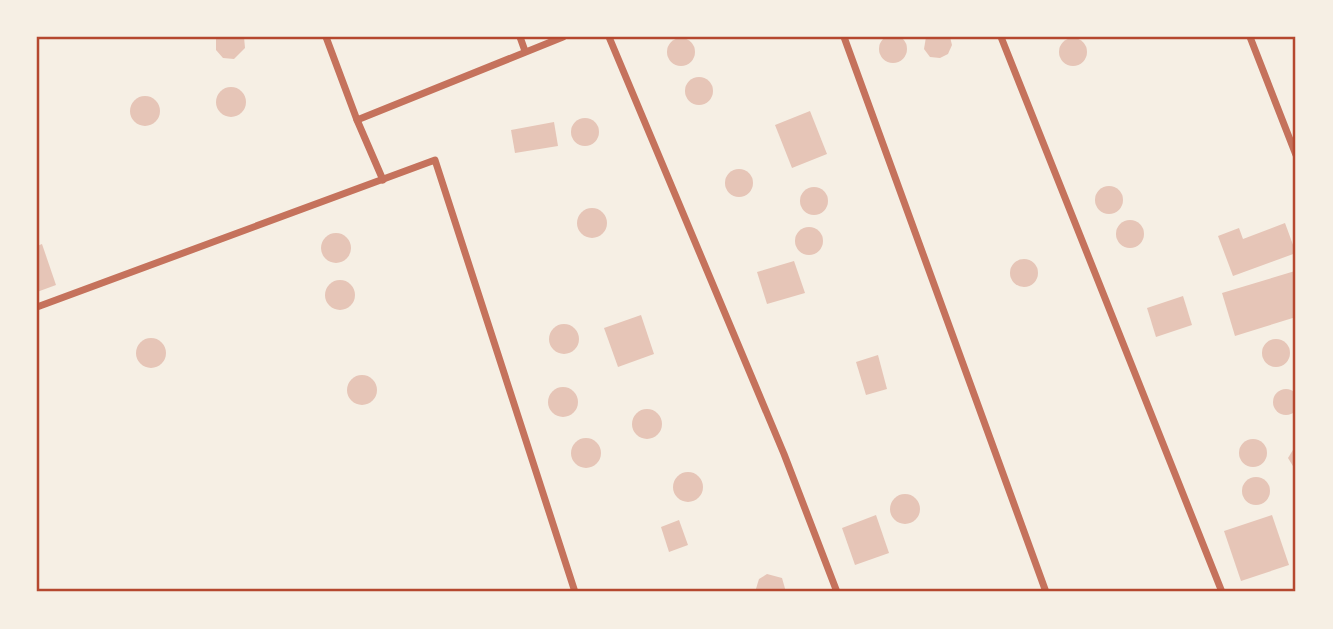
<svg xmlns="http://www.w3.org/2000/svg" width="1333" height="629" viewBox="0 0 1333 629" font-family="Georgia,serif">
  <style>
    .building { fill: #e6c5b7 }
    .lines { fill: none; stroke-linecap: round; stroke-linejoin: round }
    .minor { stroke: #c5725c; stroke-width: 7 }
    .neatline { fill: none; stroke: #b5482f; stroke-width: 2.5 }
  </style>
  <rect width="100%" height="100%" fill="#f6efe4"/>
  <!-- building -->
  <g class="building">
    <circle cx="893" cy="49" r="14"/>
    <path d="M 216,37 L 244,37 L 245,48 L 234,59 L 223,58 L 216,50 Z"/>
    <path d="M 926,37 L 950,37 L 952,45 L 948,54 L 940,58 L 930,57 L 924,49 Z"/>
    <circle cx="1073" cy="52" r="14"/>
    <circle cx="681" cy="52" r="14"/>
    <circle cx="699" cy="91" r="14"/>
    <circle cx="231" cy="102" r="15"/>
    <circle cx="145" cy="111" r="15"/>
    <path d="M 810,111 L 827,154 L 792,168 L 775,125 Z"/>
    <circle cx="585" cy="132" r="14"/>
    <path d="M 554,122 L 558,146 L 515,153 L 511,130 Z"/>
    <circle cx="739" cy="183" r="14"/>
    <circle cx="1109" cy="200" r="14"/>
    <circle cx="814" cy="201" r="14"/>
    <circle cx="592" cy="223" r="15"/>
    <circle cx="1130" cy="234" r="14"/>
    <path d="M 1285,223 L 1296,253 L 1233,276 L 1218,236 L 1239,228 L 1243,239 Z"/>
    <circle cx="809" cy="241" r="14"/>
    <circle cx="336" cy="248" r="15"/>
    <path d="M 42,244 L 56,285 L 37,292 L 37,246 Z"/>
    <circle cx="1024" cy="273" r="14"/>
    <path d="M 794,261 L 805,293 L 767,304 L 757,272 Z"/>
    <path d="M 1295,271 L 1296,317 L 1235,336 L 1222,293 Z"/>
    <circle cx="340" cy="295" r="15"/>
    <path d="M 1183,296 L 1192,325 L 1156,337 L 1147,308 Z"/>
    <path d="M 641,315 L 654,354 L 618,367 L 604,328 Z"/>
    <circle cx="564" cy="339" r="15"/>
    <circle cx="151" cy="353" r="15"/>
    <circle cx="1276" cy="353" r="14"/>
    <path d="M 878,355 L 887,389 L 866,395 L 856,362 Z"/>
    <circle cx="362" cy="390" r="15"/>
    <circle cx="563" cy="402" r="15"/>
    <circle cx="1286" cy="402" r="13"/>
    <circle cx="647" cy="424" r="15"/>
    <circle cx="586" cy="453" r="15"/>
    <circle cx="1253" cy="453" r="14"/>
    <path d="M 1296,445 L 1296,471 L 1288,458 Z"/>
    <circle cx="688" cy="487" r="15"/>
    <circle cx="1256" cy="491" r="14"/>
    <circle cx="905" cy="509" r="15"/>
    <path d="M 876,515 L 889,553 L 855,565 L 842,528 Z"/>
    <path d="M 1272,515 L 1289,565 L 1241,581 L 1224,531 Z"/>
    <path d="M 679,520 L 688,545 L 669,552 L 661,527 Z"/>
    <path d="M 767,574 L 782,578 L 786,592 L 755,592 L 759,579 Z"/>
  </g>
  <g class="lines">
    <!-- minor -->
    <g class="minor">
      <path d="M 326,37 L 357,120 L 383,180"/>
      <path d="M 520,37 L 525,51"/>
      <path d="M 609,37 L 784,454 L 837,592"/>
      <path d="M 844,37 L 1046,592"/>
      <path d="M 1001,37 L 1222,592"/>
      <path d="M 1250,37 L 1296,155"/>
      <path d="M 357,120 L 563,37"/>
      <path d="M 37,307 L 435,160 L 575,592"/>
    </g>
  </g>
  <!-- border -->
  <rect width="1333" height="629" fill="none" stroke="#f6efe4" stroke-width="77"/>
  <rect x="38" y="38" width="1256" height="552" class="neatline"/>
</svg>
